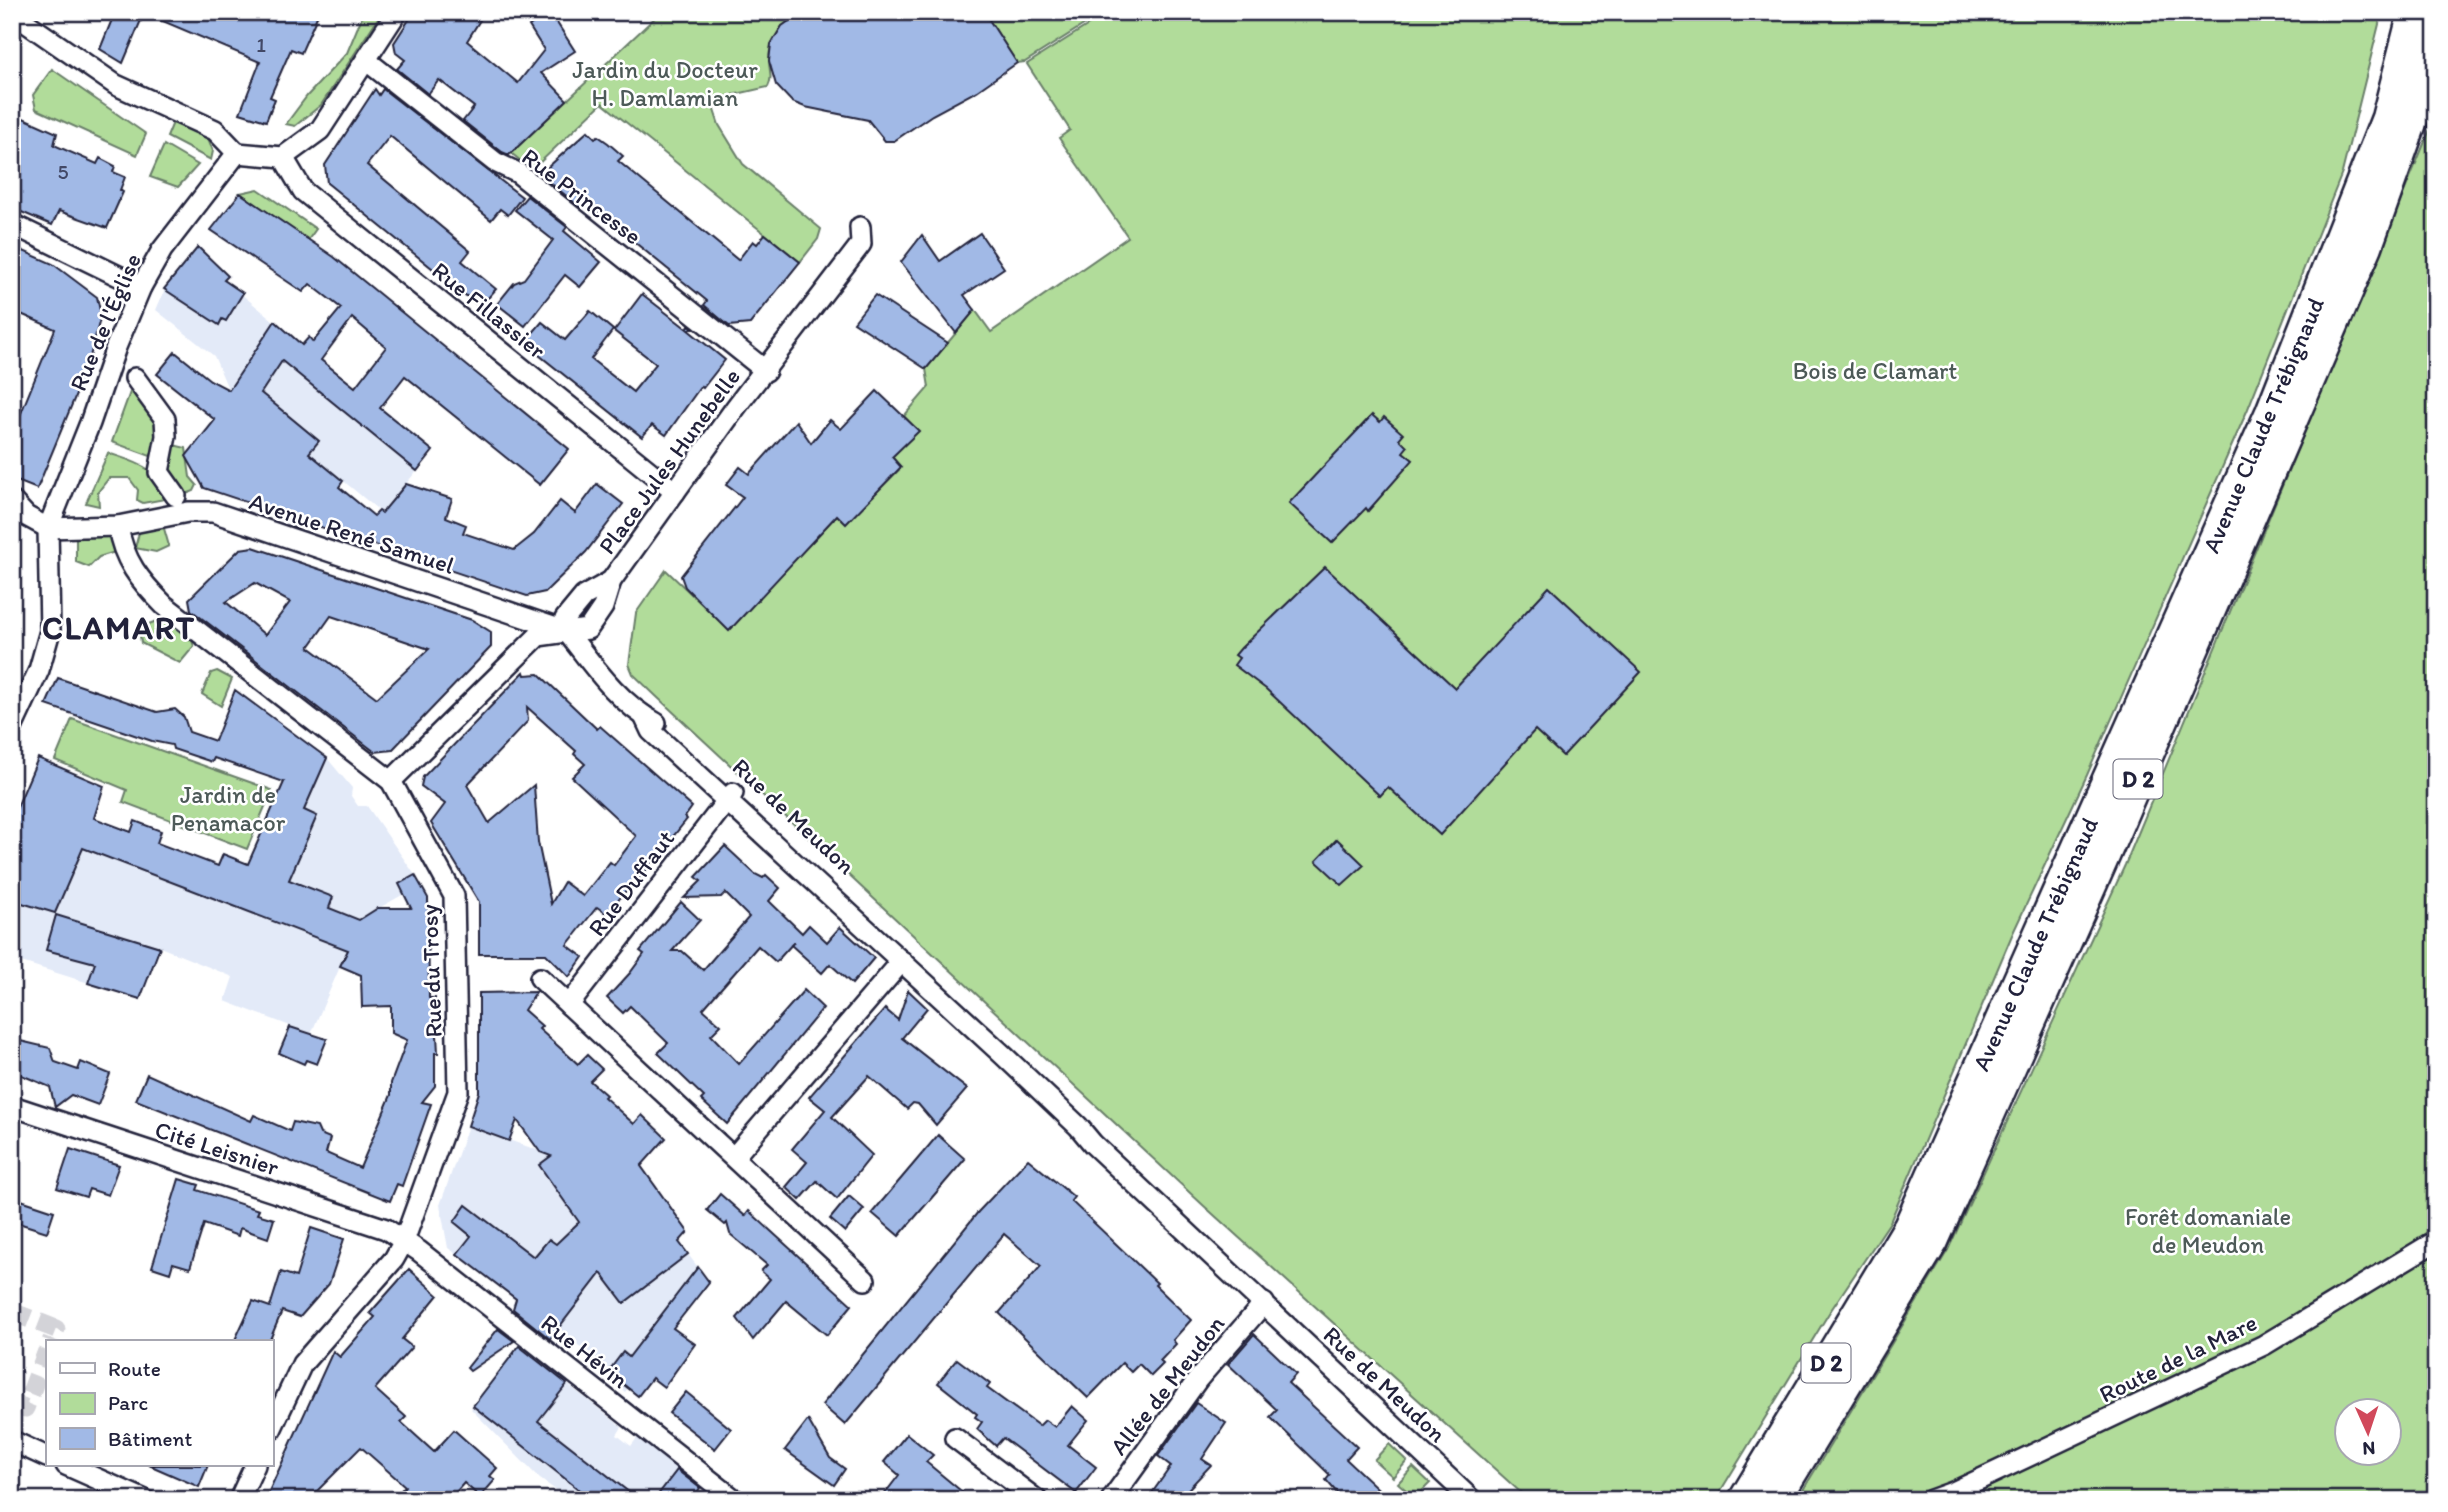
<svg xmlns="http://www.w3.org/2000/svg" width="2448" height="1512" viewBox="0 0 2448 1512" font-family="Itim,sans-serif">
  <style>
    .built { fill: #e3eaf8 }
    .green { fill: #b1dc9a; stroke: #6a7f6a; stroke-width: 2; fill-rule: evenodd }
    .building { fill: #a1b9e6; stroke: #22223b; stroke-width: 2; fill-rule: evenodd }
    .lines { fill: none; stroke-linecap: round; stroke-linejoin: round }
    .street-tunnel { stroke: #d3d3d8; stroke-width: 19; stroke-dasharray: 19 10; stroke-linecap: butt }
    .street-casing { stroke: #22223b; stroke-width: 24 }
    .primary-casing { stroke: #22223b; stroke-width: 35 }
    .street { stroke: #fff; stroke-width: 19 }
    .primary { stroke: #fff; stroke-width: 30 }
    .labels { text-anchor: middle; dominant-baseline: central; stroke-width: 5; stroke-linejoin: round; paint-order: stroke }
    .number-label { font-size: 21px; fill: #424866 }
    .shield { fill: #fff; stroke: #646476; stroke-width: 2 }
    .shield-label { font-size: 23px; font-weight: bold; fill: #22223b }
    .park-label { font-size: 24px; fill: #4d5a58; stroke: #fff }
    .street-label { font-size: 24px; fill: #22223b; stroke: #fff }
    .district-label { font-size: 32px; font-weight: bold; letter-spacing: 2px; fill: #22223b; stroke: #fff }
  </style>
  <rect width="100%" height="100%" fill="#fff"/>
  <filter id="ink" filterUnits="userSpaceOnUse"><feTurbulence type="fractalNoise" baseFrequency=".0143" numOctaves="2"/><feDisplacementMap in="SourceGraphic" scale="14" xChannelSelector="R" yChannelSelector="G"/><feConvolveMatrix kernelMatrix="1 2 1 2 8 2 1 2 1" color-interpolation-filters="sRGB"/></filter>
  <g filter="url(#ink)">
    <!-- built -->
    <g class="built">
      <path d="M 229,284 L 433,451 L 382,513 L 254,407 L 229,391 L 214,356 L 156,310 L 165,289 L 204,314 Z"/>
      <path d="M 327,758 L 352,788 L 351,796 L 358,806 L 367,806 L 415,875 L 404,894 L 361,918 L 311,1034 L 225,1001 L 233,977 L 160,947 L 140,999 L 12,959 L 12,900 L 55,913 L 94,818 L 130,832 L 135,821 L 161,831 L 158,843 L 218,866 L 223,854 L 248,864 L 282,787 L 309,800 Z"/>
      <path d="M 572,1101 L 709,1282 L 625,1392 L 605,1376 L 594,1356 L 557,1331 L 553,1336 L 512,1305 L 554,1248 L 534,1258 L 457,1254 L 448,1248 L 440,1205 L 468,1126 L 540,1151 L 554,1115 Z"/>
      <path d="M 519,1346 L 622,1427 L 617,1435 L 631,1446 L 637,1438 L 701,1487 L 692,1500 L 570,1500 L 540,1479 L 471,1409 Z"/>
    </g>
    <!-- green -->
    <g class="green">
      <path d="M 364,12 L 382,12 L 321,105 L 295,126 L 286,124 L 307,96 L 347,53 Z"/>
      <path d="M 661,12 L 802,12 C 783,22 769,38 769,60 C 769,72 773,76 768,87 L 728,96 L 713,107 L 719,125 L 743,164 L 821,229 L 818,239 L 800,262 L 602,103 L 532,170 L 511,153 Z"/>
      <path d="M 984,12 L 1104,12 L 1025,62 L 1017,63 Z"/>
      <path d="M 1109,12 L 2382,12 L 2342,173 L 2247,411 L 2087,775 L 2012,935 L 1890,1222 L 1829,1313 L 1715,1500 L 1529,1500 L 1203,1205 L 656,696 L 633,674 L 629,664 L 636,613 L 666,570 L 729,630 L 837,515 L 846,523 L 901,468 L 892,457 L 918,431 L 904,416 L 929,387 L 926,369 L 975,310 L 991,332 L 1128,237 L 1059,138 L 1070,130 L 1027,64 Z"/>
      <path d="M 52,69 L 146,134 L 137,155 L 36,109 L 33,95 Z"/>
      <path d="M 2436,115 L 2436,1500 L 1797,1500 L 1948,1250 L 2125,865 ZM 2346,1410 L 2388,1410 L 2388,1452 L 2346,1452 Z"/>
      <path d="M 174,120 L 208,138 L 213,151 L 211,160 L 167,137 Z"/>
      <path d="M 164,145 L 198,165 L 178,187 L 150,177 Z"/>
      <path d="M 258,189 L 316,229 L 308,240 L 240,193 Z"/>
      <path d="M 133,384 L 159,421 L 153,457 L 112,442 Z"/>
      <path d="M 169,444 L 186,448 L 190,477 L 197,485 L 194,491 L 186,494 L 169,477 Z"/>
      <path d="M 108,453 C 134,462 161,467 165,499 L 143,503 L 137,500 L 138,490 L 129,478 L 109,478 L 98,492 L 99,506 L 86,503 Z"/>
      <path d="M 163,525 L 169,546 L 156,552 L 135,548 L 140,529 Z"/>
      <path d="M 80,534 L 110,534 L 115,552 L 99,557 L 89,567 L 76,562 L 76,537 Z"/>
      <path d="M 164,618 L 190,636 L 194,646 L 180,663 L 141,643 L 139,628 Z"/>
      <path d="M 217,671 L 232,679 L 221,706 L 202,694 L 211,673 Z"/>
      <path d="M 72,719 L 272,790 L 247,849 L 123,802 L 127,790 L 55,760 Z"/>
      <path d="M 1389,1444 L 1407,1461 L 1393,1477 L 1374,1460 Z"/>
      <path d="M 1413,1467 L 1430,1483 L 1415,1498 L 1398,1483 Z"/>
    </g>
    <!-- building -->
    <g class="building">
      <path d="M 115,12 L 319,12 L 301,53 L 291,49 L 270,97 L 275,99 L 266,121 L 240,113 L 260,62 L 144,13 L 123,63 L 100,49 Z"/>
      <path d="M 414,12 L 485,12 L 467,41 L 518,83 L 544,50 L 529,26 L 550,12 L 575,51 L 541,73 L 567,100 L 509,155 L 502,152 L 463,121 L 474,107 L 439,80 L 428,94 L 397,69 L 405,60 L 396,53 L 394,43 Z"/>
      <path d="M 802,12 L 984,12 L 1017,63 L 977,91 L 932,115 L 894,141 L 885,141 L 868,120 L 805,107 L 792,102 L 776,85 L 769,61 L 771,44 L 782,26 Z"/>
      <path d="M 375,89 L 379,95 L 383,89 L 522,197 L 508,215 L 500,209 L 491,220 L 390,136 L 367,165 L 470,251 L 462,261 L 496,289 L 480,307 L 327,183 L 325,165 Z"/>
      <path d="M 12,113 L 57,133 L 54,145 L 97,164 L 100,158 L 115,166 L 113,172 L 125,177 L 120,190 L 123,192 L 107,228 L 59,211 L 52,225 L 12,208 Z"/>
      <path d="M 588,131 L 595,138 L 598,136 L 608,143 L 623,156 L 618,161 L 738,260 L 753,241 L 757,244 L 765,234 L 800,262 L 750,324 L 729,326 L 704,305 L 707,301 L 585,202 L 581,208 L 542,176 L 546,169 Z"/>
      <path d="M 240,193 L 334,257 L 569,449 L 540,485 L 405,376 L 380,408 L 433,451 L 417,471 L 282,361 L 261,393 L 319,441 L 309,453 L 343,481 L 339,487 L 374,516 L 379,511 L 382,513 L 406,484 L 452,499 L 446,517 L 466,525 L 463,533 L 514,550 L 534,534 L 560,501 L 575,513 L 597,484 L 623,504 L 586,552 L 545,592 L 527,596 L 204,488 L 186,456 L 215,420 L 157,374 L 175,352 L 210,380 L 229,390 L 275,321 L 302,345 L 309,337 L 313,342 L 341,308 L 310,284 L 303,292 L 211,230 ZM 352,318 L 386,347 L 355,387 L 321,360 Z"/>
      <path d="M 527,196 L 567,227 L 564,231 L 601,262 L 580,287 L 565,275 L 525,326 L 497,304 L 514,283 L 524,279 L 553,240 L 515,210 Z"/>
      <path d="M 980,233 L 1004,268 L 964,295 L 975,310 L 956,333 L 901,262 L 922,235 L 940,261 Z"/>
      <path d="M 12,246 L 53,264 L 97,297 L 101,315 L 87,368 L 37,489 L 12,479 L 12,416 L 19,418 L 55,329 L 12,310 Z"/>
      <path d="M 198,247 L 228,276 L 224,280 L 243,293 L 226,321 L 222,319 L 219,325 L 164,289 Z"/>
      <path d="M 642,294 L 687,329 L 689,325 L 694,329 L 687,329 L 725,360 L 703,388 L 701,386 L 666,435 L 652,425 L 642,437 L 524,343 L 542,322 L 565,340 L 590,311 L 613,330 L 591,359 L 633,392 L 656,364 L 614,331 Z"/>
      <path d="M 875,295 L 948,343 L 926,369 L 854,322 Z"/>
      <path d="M 877,391 L 919,431 L 892,457 L 901,467 L 846,524 L 837,515 L 729,631 L 685,587 L 681,576 L 743,497 L 726,485 L 740,467 L 749,474 L 796,421 L 811,443 L 830,420 L 841,429 Z"/>
      <path d="M 1372,415 L 1380,422 L 1384,417 L 1403,434 L 1399,439 L 1407,447 L 1403,452 L 1413,460 L 1368,511 L 1366,508 L 1332,543 L 1289,503 Z"/>
      <path d="M 253,547 L 472,620 L 491,632 L 491,647 L 392,750 L 375,752 L 191,610 L 189,599 L 240,549 ZM 255,583 L 290,602 L 265,635 L 226,602 ZM 331,616 L 429,649 L 377,698 L 309,647 Z"/>
      <path d="M 1325,567 L 1455,688 L 1549,587 L 1641,672 L 1563,756 L 1535,730 L 1440,835 L 1388,787 L 1380,796 L 1266,689 L 1234,665 L 1239,658 L 1235,655 L 1241,648 Z"/>
      <path d="M 524,672 L 525,675 L 539,674 L 597,729 L 600,726 L 692,807 L 685,817 L 687,819 L 631,889 L 629,887 L 607,914 L 597,907 L 567,945 L 583,957 L 569,977 L 546,954 L 479,954 L 479,902 L 431,823 L 445,804 L 421,786 L 423,777 ZM 527,707 L 576,751 L 574,754 L 585,764 L 572,777 L 636,836 L 614,865 L 610,862 L 583,896 L 564,882 L 551,904 L 538,842 L 534,785 L 489,823 L 467,785 L 528,721 Z"/>
      <path d="M 58,678 L 157,712 L 175,709 L 184,717 L 189,732 L 215,741 L 235,690 L 327,758 L 304,810 L 317,816 L 289,880 L 333,897 L 329,908 L 359,920 L 378,908 L 411,908 L 399,884 L 415,875 L 428,898 L 429,998 L 435,998 L 438,1053 L 435,1053 L 435,1086 L 422,1102 L 431,1104 L 402,1186 L 397,1184 L 390,1201 L 136,1100 L 147,1074 L 251,1121 L 254,1115 L 290,1131 L 293,1122 L 317,1127 L 320,1134 L 330,1138 L 326,1153 L 360,1168 L 391,1095 L 391,1083 L 407,1040 L 391,1033 L 391,1006 L 362,1007 L 361,975 L 340,966 L 348,950 L 83,848 L 55,913 L 12,900 L 12,819 L 38,758 L 104,786 L 94,818 L 131,832 L 135,821 L 161,831 L 157,843 L 218,866 L 223,854 L 248,864 L 284,782 L 214,758 L 212,762 L 173,749 L 172,745 L 152,741 L 46,705 Z"/>
      <path d="M 1337,839 L 1364,865 L 1342,885 L 1316,861 Z"/>
      <path d="M 725,846 L 755,874 L 763,878 L 766,875 L 780,888 L 769,901 L 802,933 L 809,925 L 827,942 L 840,927 L 874,958 L 852,984 L 830,964 L 822,973 L 791,945 L 794,942 L 776,962 L 758,946 L 703,1009 L 721,1025 L 711,1035 L 739,1064 L 804,990 L 823,1008 L 727,1124 L 701,1100 L 704,1097 L 658,1053 L 668,1043 L 630,1006 L 623,1013 L 607,998 L 630,973 L 644,954 L 640,951 L 681,902 L 700,920 L 672,951 L 682,951 L 703,970 L 749,917 L 725,893 L 721,897 L 684,898 L 701,881 L 696,877 Z"/>
      <path d="M 56,915 L 160,947 L 140,999 L 88,983 L 95,963 L 46,950 Z"/>
      <path d="M 908,990 L 927,1008 L 902,1038 L 967,1089 L 936,1125 L 918,1104 L 913,1103 L 907,1109 L 869,1076 L 832,1117 L 872,1155 L 837,1199 L 817,1181 L 800,1200 L 786,1187 L 807,1162 L 792,1149 L 825,1110 L 809,1097 L 885,1009 L 898,1020 Z"/>
      <path d="M 536,992 L 524,1010 L 542,1026 L 539,1029 L 578,1064 L 587,1055 L 602,1069 L 590,1081 L 606,1095 L 604,1097 L 634,1124 L 642,1115 L 666,1138 L 641,1166 L 688,1232 L 679,1242 L 688,1254 L 624,1303 L 601,1273 L 550,1339 L 513,1309 L 516,1299 L 457,1254 L 471,1236 L 454,1222 L 466,1205 L 534,1257 L 549,1239 L 556,1244 L 579,1222 L 539,1165 L 551,1156 L 540,1152 L 517,1120 L 509,1141 L 468,1126 L 479,1092 L 479,993 Z"/>
      <path d="M 290,1027 L 327,1039 L 317,1064 L 306,1060 L 304,1064 L 279,1053 Z"/>
      <path d="M 12,1039 L 50,1048 L 55,1062 L 78,1070 L 81,1062 L 110,1074 L 98,1105 L 71,1095 L 55,1107 L 50,1087 L 12,1071 Z"/>
      <path d="M 938,1135 L 965,1159 L 899,1236 L 872,1213 Z"/>
      <path d="M 70,1149 L 119,1165 L 108,1195 L 89,1189 L 86,1197 L 57,1188 Z"/>
      <path d="M 1028,1159 L 1074,1197 L 1071,1201 L 1157,1283 L 1155,1285 L 1191,1320 L 1173,1340 L 1176,1344 L 1160,1361 L 1163,1364 L 1151,1376 L 1139,1364 L 1131,1372 L 1122,1363 L 1088,1398 L 999,1313 L 1041,1266 L 1004,1234 L 845,1425 L 822,1405 L 978,1212 Z"/>
      <path d="M 179,1179 L 199,1185 L 197,1190 L 259,1210 L 257,1214 L 274,1219 L 268,1238 L 240,1228 L 238,1236 L 204,1224 L 190,1268 L 173,1263 L 170,1273 L 152,1267 Z"/>
      <path d="M 720,1194 L 745,1216 L 749,1211 L 852,1305 L 827,1335 L 786,1301 L 753,1340 L 737,1318 L 770,1279 L 761,1271 L 767,1265 L 730,1234 L 727,1223 L 725,1225 L 707,1210 Z"/>
      <path d="M 849,1196 L 864,1209 L 845,1232 L 830,1219 Z"/>
      <path d="M 12,1197 L 54,1211 L 47,1232 L 12,1221 Z"/>
      <path d="M 311,1228 L 344,1239 L 329,1284 L 300,1317 L 282,1311 L 269,1342 L 234,1342 L 253,1301 L 270,1307 L 281,1272 L 296,1277 Z"/>
      <path d="M 698,1267 L 709,1282 L 673,1328 L 695,1344 L 664,1387 L 652,1378 L 638,1396 L 608,1372 L 623,1352 L 629,1357 Z"/>
      <path d="M 409,1269 L 438,1295 L 402,1339 L 412,1347 L 375,1389 L 406,1417 L 401,1422 L 434,1452 L 454,1430 L 497,1468 L 490,1476 L 495,1480 L 480,1497 L 464,1483 L 449,1500 L 392,1500 L 405,1486 L 361,1447 L 308,1500 L 265,1500 L 333,1351 L 340,1357 L 375,1317 L 370,1313 Z"/>
      <path d="M 498,1329 L 514,1341 L 470,1371 L 467,1368 Z"/>
      <path d="M 1254,1334 L 1296,1374 L 1288,1383 L 1357,1447 L 1346,1459 L 1390,1500 L 1343,1500 L 1326,1480 L 1330,1475 L 1270,1417 L 1277,1410 L 1228,1364 Z"/>
      <path d="M 519,1346 L 567,1384 L 538,1421 L 639,1500 L 592,1500 L 473,1406 Z"/>
      <path d="M 957,1359 L 990,1384 L 987,1388 L 1039,1426 L 1045,1420 L 1055,1427 L 1072,1406 L 1088,1420 L 1068,1445 L 1096,1467 L 1076,1493 L 1003,1438 L 996,1446 L 977,1429 L 982,1422 L 975,1417 L 977,1414 L 938,1383 Z"/>
      <path d="M 686,1392 L 731,1429 L 715,1449 L 669,1413 Z"/>
      <path d="M 1196,1403 L 1226,1423 L 1202,1459 L 1211,1465 L 1178,1500 L 1147,1500 L 1171,1466 L 1158,1456 Z"/>
      <path d="M 808,1420 L 830,1458 L 845,1469 L 834,1485 L 785,1450 Z"/>
      <path d="M 907,1434 L 933,1455 L 926,1462 L 972,1500 L 880,1500 L 899,1475 L 884,1462 Z"/>
      <path d="M 149,1465 L 208,1465 L 199,1487 Z"/>
      <path d="M 677,1470 L 700,1488 L 692,1500 L 654,1500 Z"/>
    </g>
    <g class="lines">
      <!-- street-tunnel -->
      <g class="street-tunnel">
        <path d="M 12,1312 L 56,1329 L 51,1342"/>
        <path d="M 12,1403 L 25,1408 L 47,1351"/>
      </g>
      <!-- street casing -->
      <g class="street-casing">
        <g id="street">
          <path d="M 12,13 L 116,85 L 215,130 L 237,153"/>
          <path d="M 367,61 L 495,162 L 518,173 L 766,371"/>
          <path d="M 237,153 L 283,157 L 320,130 L 397,12"/>
          <path d="M 283,157 L 303,191 L 675,492"/>
          <path d="M 12,224 L 141,287"/>
          <path d="M 135,378 L 165,419 L 166,436 L 159,472 L 176,496"/>
          <path d="M 12,501 L 26,516 L 48,528 L 118,526 L 188,512 L 213,512 L 562,630"/>
          <path d="M 118,526 C 123,560 140,581 164,605 L 391,781 L 454,896 L 458,1092 L 404,1241 L 394,1259 L 302,1364 L 271,1430"/>
          <path d="M 567,632 C 592,664 618,703 656,723"/>
          <path d="M 567,632 L 565,619 L 584,596 L 611,581"/>
          <path d="M 644,716 L 651,731 L 1002,1054 L 1078,1126 L 1093,1144 L 1472,1500"/>
          <path d="M 12,728 L 39,670 L 50,631 L 48,528 L 90,423 L 116,347 L 141,287 L 162,250 L 237,153"/>
          <path d="M 391,781 L 538,636 L 588,629 L 603,607 L 611,581 L 736,407 L 861,244 L 860,227"/>
          <path d="M 733,793 L 569,1005 L 865,1280"/>
          <path d="M 540,978 L 569,1005"/>
          <path d="M 12,1106 L 386,1229 L 419,1251 L 735,1500"/>
          <path d="M 734,1157 L 902,961"/>
          <path d="M 955,1438 L 1037,1500"/>
          <path d="M 12,1441 L 47,1457"/>
          <path d="M 66,1465 L 145,1500"/>
          <path d="M 239,1500 L 255,1465"/>
          <path d="M 1111,1500 L 1198,1379 L 1264,1303"/>
          <path d="M 1931,1500 L 1953,1492 L 2264,1345 L 2436,1241"/>
        </g>
      </g>
      <!-- primary casing -->
      <g class="primary-casing">
        <g id="primary">
          <path d="M 1744,1500 L 1909,1227 L 2271,412 L 2387,118 L 2414,12"/>
          <path d="M 1775,1500 L 1933,1241 L 2105,854 L 2367,246 L 2416,109 L 2436,28"/>
        </g>
      </g>
      <!-- street -->
      <use href="#street" class="street"/>
      <!-- primary -->
      <use href="#primary" class="primary"/>
    </g>
  </g>
  <g class="labels">
    <!-- number labels -->
    <g class="number-label">
      <text x="261" y="44">1</text>
      <text x="63" y="171">5</text>
    </g>
    <!-- shield labels -->
    <g class="shield">
      <rect x="2113.5" y="759.5" width="49" height="39" rx="5"/>
      <rect x="1801.5" y="1343.5" width="49" height="39" rx="5"/>
    </g>
    <g class="shield-label">
      <text x="2138" y="779">D 2</text>
      <text x="1826" y="1363">D 2</text>
    </g>
    <!-- park labels -->
    <g class="park-label">
      <text x="665" y="69">Jardin du Docteur<tspan x="665" dy="28">H. Damlamian</tspan></text>
      <text x="1875" y="370">Bois de Clamart</text>
      <text x="228" y="794">Jardin de<tspan x="228" dy="28">Penamacor</tspan></text>
      <text x="2208" y="1216">Forêt domaniale<tspan x="2208" dy="28">de Meudon</tspan></text>
    </g>
    <!-- street labels -->
    <g class="street-label">
      <text transform="translate(582 196) rotate(37)">Rue Princesse</text>
      <text transform="translate(489 310) rotate(39)">Rue Fillassier</text>
      <text transform="translate(105 322) rotate(-67)">Rue de l'Église</text>
      <text transform="translate(2263 425) rotate(-67)">Avenue Claude Trébignaud</text>
      <text transform="translate(669 461) rotate(-54)">Place Jules Hunebelle</text>
      <text transform="translate(352 533) rotate(18)">Avenue René Samuel</text>
      <text transform="translate(794 816) rotate(43)">Rue de Meudon</text>
      <text transform="translate(631 883) rotate(-53)">Rue Duffaut</text>
      <text transform="translate(2035 944) rotate(-66)">Avenue Claude Trébignaud</text>
      <text transform="translate(431 971) rotate(-92)">Rue du Trosy</text>
      <text transform="translate(217 1148) rotate(18)">Cité Leisnier</text>
      <text transform="translate(585 1351) rotate(38)">Rue Hévin</text>
      <text transform="translate(2178 1358) rotate(-26)">Route de la Mare</text>
      <text transform="translate(1385 1384) rotate(43)">Rue de Meudon</text>
      <text transform="translate(1167 1385) rotate(-52)">Allée de Meudon</text>
    </g>
    <!-- district labels -->
    <g class="district-label">
      <text x="119" y="628">CLAMART</text>
    </g>
  </g>
  <!-- margin -->
  <rect width="2448" height="1512" fill="none" stroke="#fff" stroke-width="42"/>
  <rect x="21" y="21" width="2406" height="1470" fill="none" stroke="#22223b" stroke-width="2.5" filter="url(#ink)"/>
  <!-- legend -->
  <rect x="46" y="1340" width="228" height="126" fill="#ffffff" stroke="#a7a7b1" stroke-width="2"/>
  <rect x="60" y="1363" width="35" height="10" fill="#ffffff" stroke="#a7a7b1" stroke-width="2"/>
  <text x="108" y="1376" font-size="21" fill="#22223b">Route</text>
  <rect x="60" y="1393" width="35" height="21" fill="#b1dc9a" stroke="#a7a7b1" stroke-width="2"/>
  <text x="108" y="1410" font-size="21" fill="#22223b">Parc</text>
  <rect x="60" y="1428" width="35" height="21" fill="#a1b9e6" stroke="#a7a7b1" stroke-width="2"/>
  <text x="108" y="1446" font-size="21" fill="#22223b">Bâtiment</text>
  <!-- north arrow -->
  <g transform="translate(2368 1432) rotate(177)"><circle r="33" fill="#ffffff" stroke="#a7a7b1" stroke-width="2"/>
  <path d="M0-5L12 26L0 18L-12 26Z" fill="#d1495b"/>
  <text y="-10" font-size="19" font-weight="bold" text-anchor="middle" fill="#22223b">N</text>
  </g>
</svg>
